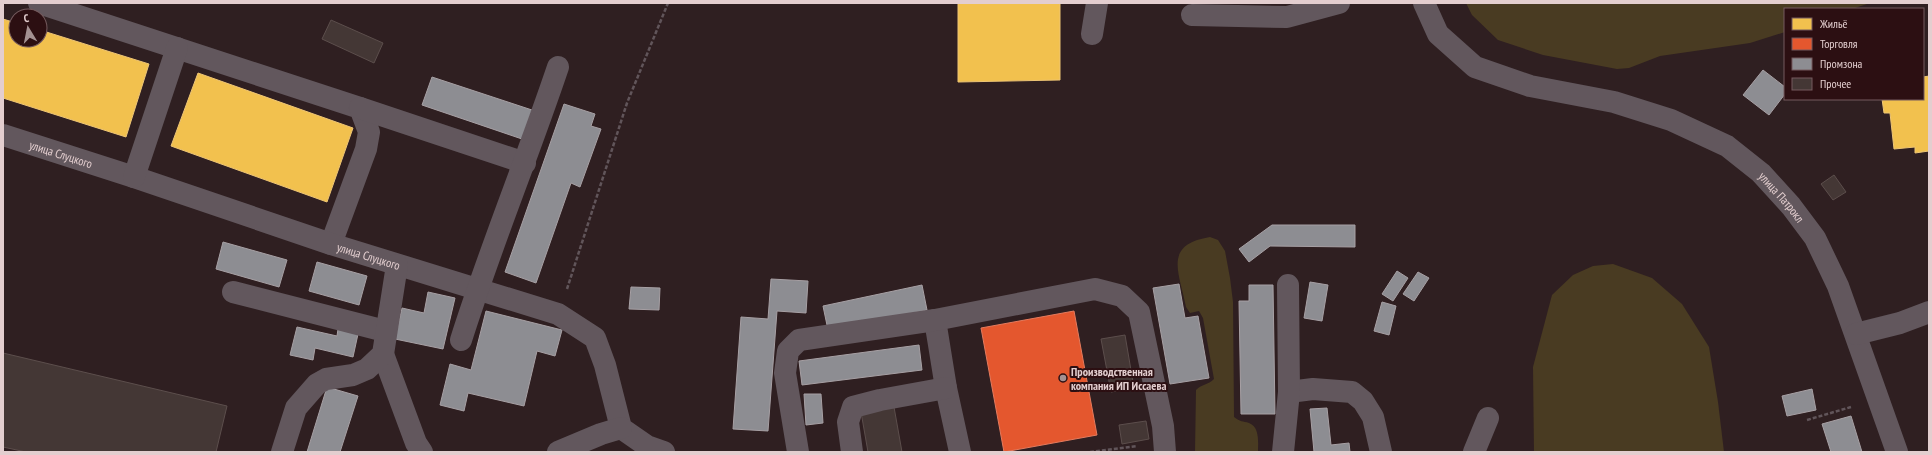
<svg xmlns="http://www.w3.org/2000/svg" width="1932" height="455" viewBox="0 0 1932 455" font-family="'PT Sans Narrow',sans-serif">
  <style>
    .green { fill: #493b22 }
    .homes { fill: #f2c14e; stroke: #eec575 }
    .shops { fill: #e4572e; stroke: #e47b5e }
    .industry { fill: #8d8d92; stroke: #a7a0a4 }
    .building { fill: #443735; stroke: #5c4e4c }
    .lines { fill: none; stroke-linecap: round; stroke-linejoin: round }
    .path { stroke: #61555a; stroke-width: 2.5; stroke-dasharray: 4 2; stroke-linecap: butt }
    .minor { stroke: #62575d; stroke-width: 22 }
    .poi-dot { fill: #a49192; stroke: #2c0f12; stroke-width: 1.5 }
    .labels { text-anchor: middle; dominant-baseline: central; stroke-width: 4; stroke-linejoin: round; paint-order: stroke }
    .street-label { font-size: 12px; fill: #e3cecf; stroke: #2c0f12 }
    .poi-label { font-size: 12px; font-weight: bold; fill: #e3cecf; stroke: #2c0f12; text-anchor: start }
  </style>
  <rect width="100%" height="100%" fill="#2f1f21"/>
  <!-- green -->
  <g class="green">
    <path d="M 1466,3 L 1870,3 L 1852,9 L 1785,9 L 1785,32 L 1750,43 L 1660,56 L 1629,68 L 1617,69 L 1543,55 L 1498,40 L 1472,15 Z"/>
    <path d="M 1210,237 L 1218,240 L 1225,251 L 1230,278 L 1233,302 L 1234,417 C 1240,422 1243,421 1249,423 C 1260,427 1258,443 1258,452 L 1195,452 L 1196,390 C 1202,384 1208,385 1214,379 L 1203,318 L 1199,311 L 1190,313 L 1186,307 C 1179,271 1163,245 1210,237 Z"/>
    <path d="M 1613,264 L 1652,278 L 1682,304 L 1709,347 L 1718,402 L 1724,452 L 1534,452 L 1533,367 L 1552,295 L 1573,275 L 1593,266 Z"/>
  </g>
  <!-- homes -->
  <g class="homes">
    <path d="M 958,3 L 1060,3 L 1060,80 L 958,82 Z"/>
    <path d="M 3,19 L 16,23 L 16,40 L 40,40 L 40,30 L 149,64 L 126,137 L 3,98 Z"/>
    <path d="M 198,73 L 353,128 L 327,202 L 171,146 Z"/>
    <path d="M 1929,76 L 1929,151 L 1915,153 L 1915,147 L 1894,149 L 1890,113 L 1884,113 L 1882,99 L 1923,99 L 1923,77 Z"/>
  </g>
  <!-- shops -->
  <path class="shops" d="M 1074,311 L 1097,435 L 1004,452 L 981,328 Z"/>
  <!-- industry -->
  <g class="industry">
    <path d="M 1763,70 L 1785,87 L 1785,94 L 1769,115 L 1743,95 Z"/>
    <path d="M 432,77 L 532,110 L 522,139 L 422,105 Z"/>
    <path d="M 564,104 L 595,114 L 591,126 L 601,129 L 580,187 L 571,183 L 536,283 L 505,272 Z"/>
    <path d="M 1272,225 L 1355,225 L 1355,247 L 1270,246 L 1249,262 L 1239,249 Z"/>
    <path d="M 223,242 L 287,260 L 279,287 L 216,269 Z"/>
    <path d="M 317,262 L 367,276 L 359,305 L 309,291 Z"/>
    <path d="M 1397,271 L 1408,278 L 1393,301 L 1382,294 Z"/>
    <path d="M 1418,272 L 1429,278 L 1414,301 L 1403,294 Z"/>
    <path d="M 771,279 L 808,281 L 806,313 L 777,311 L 768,431 L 733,429 L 741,317 L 768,319 Z"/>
    <path d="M 1310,282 L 1328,285 L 1322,321 L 1304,318 Z"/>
    <path d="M 1179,284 L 1185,318 L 1198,316 L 1209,378 L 1170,384 L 1153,288 Z"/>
    <path d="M 922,285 L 927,310 L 828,330 L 823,306 Z"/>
    <path d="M 1249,285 L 1273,285 L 1275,414 L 1241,414 L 1239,301 L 1249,301 Z"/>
    <path d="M 631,287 L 660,288 L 659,310 L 629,309 Z"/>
    <path d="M 428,292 L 455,298 L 443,349 L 395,339 L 402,308 L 424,313 Z"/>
    <path d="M 1382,302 L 1396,306 L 1389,335 L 1374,331 Z"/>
    <path d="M 486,311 L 562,330 L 555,356 L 537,351 L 524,406 L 468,393 L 464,411 L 440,405 L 450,364 L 471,370 Z"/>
    <path d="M 297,327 L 337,336 L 338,329 L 358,334 L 353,357 L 315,348 L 313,360 L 290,355 Z"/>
    <path d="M 919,345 L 922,370 L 802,385 L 799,361 Z"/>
    <path d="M 327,387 L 358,396 L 340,452 L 307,452 Z"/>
    <path d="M 1812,389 L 1816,410 L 1787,416 L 1782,396 Z"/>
    <path d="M 804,394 L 821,394 L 823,423 L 806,425 Z"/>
    <path d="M 1327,408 L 1331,445 L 1349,443 L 1350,452 L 1314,452 L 1310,409 Z"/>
    <path d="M 1851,416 L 1862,452 L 1831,452 L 1822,424 Z"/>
  </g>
  <!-- building -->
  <g class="building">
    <path d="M 331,20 L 383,43 L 374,63 L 322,39 Z"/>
    <path d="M 1834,175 L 1846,192 L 1833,200 L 1821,184 Z"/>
    <path d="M 1125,335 L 1134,388 L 1111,392 L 1101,339 Z"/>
    <path d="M 3,353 L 227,406 L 216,452 L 26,452 L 3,447 Z"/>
    <path d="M 894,407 L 902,452 L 868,452 L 861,412 Z"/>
    <path d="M 1146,421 L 1149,439 L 1122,444 L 1119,425 Z"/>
  </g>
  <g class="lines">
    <!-- path -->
    <g class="path">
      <path d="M 567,289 L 627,103 L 668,3"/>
      <path d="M 1807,420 L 1851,407"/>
      <path d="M 1090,452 L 1137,446"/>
    </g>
    <!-- minor -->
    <g class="minor">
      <path d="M 39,3 L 360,108 L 369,132 L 366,149 L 331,244"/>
      <path id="s1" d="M 1424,3 L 1438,34 L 1475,67 L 1530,86 L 1614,102 L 1671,120 L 1727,146 L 1761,173 L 1791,206 L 1815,238 L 1838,286 L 1897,452"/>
      <path d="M 1192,15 L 1287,17 L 1339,3"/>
      <path d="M 1092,34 L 1097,3"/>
      <path d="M 360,108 L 525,163"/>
      <path id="s2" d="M 3,135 L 134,177 L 331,244 L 558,314 L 595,338 L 605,365 L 621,428 L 647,446 L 664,452"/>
      <path d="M 134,177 L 177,48"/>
      <path d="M 233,292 L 385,331"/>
      <path d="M 935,320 L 946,388 L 960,452"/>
      <path d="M 1856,334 L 1900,323 L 1929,312"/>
      <path d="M 461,340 C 490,248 527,159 558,67"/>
      <path d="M 383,354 L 416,443 L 422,452"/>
      <path d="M 1289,392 L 1313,389 L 1352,392 L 1363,401 L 1373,417 L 1381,452"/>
      <path d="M 282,452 L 296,408 L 317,384 L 326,379 L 353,375 L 367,369 L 383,354 L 397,265"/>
      <path d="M 558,452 L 601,434 L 621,428"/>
      <path d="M 798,452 L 785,373 L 788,351 L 799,340 L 935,320 L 1095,289 L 1122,296 L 1139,312 L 1163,426 L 1165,452"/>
      <path d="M 852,452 L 848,422 L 853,407 L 880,400 L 946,388"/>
      <path d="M 1283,452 L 1289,392 L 1288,285"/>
      <path d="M 1474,452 L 1488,418"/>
    </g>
  </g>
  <!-- markers -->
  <circle class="poi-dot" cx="1063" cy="378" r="4"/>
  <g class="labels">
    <!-- street labels -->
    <g class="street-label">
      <text stroke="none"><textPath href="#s2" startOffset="61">улица Слуцкого</textPath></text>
      <text stroke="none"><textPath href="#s1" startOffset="424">улица Патрокл</textPath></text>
      <text stroke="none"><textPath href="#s2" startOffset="385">улица Слуцкого</textPath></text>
    </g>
    <!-- poi labels -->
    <g class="poi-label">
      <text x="1071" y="371">Производственная<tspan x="1071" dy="14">компания ИП Иссаева</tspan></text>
    </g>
  </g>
  <!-- border -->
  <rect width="1932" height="455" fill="none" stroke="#e3cecf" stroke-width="8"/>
  <!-- legend -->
  <rect x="1784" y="8" width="140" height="92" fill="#2c0f12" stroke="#755b5e"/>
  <rect x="1792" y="18" width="20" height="12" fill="#f2c14e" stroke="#755b5e"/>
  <text x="1820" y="28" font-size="12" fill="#e3cecf">Жильё</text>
  <rect x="1792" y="38" width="20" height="12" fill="#e4572e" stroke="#755b5e"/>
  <text x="1820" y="48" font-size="12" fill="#e3cecf">Торговля</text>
  <rect x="1792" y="58" width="20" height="12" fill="#8d8d92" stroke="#755b5e"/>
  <text x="1820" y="68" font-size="12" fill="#e3cecf">Промзона</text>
  <rect x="1792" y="78" width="20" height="12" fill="#443735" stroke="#755b5e"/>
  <text x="1820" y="88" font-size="12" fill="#e3cecf">Прочее</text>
  <!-- north arrow -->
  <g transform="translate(28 28) rotate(350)"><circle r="19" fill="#2c0f12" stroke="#755b5e"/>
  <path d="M0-3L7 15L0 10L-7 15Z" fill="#a49192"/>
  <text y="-6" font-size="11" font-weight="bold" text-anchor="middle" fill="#e3cecf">С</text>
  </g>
</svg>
